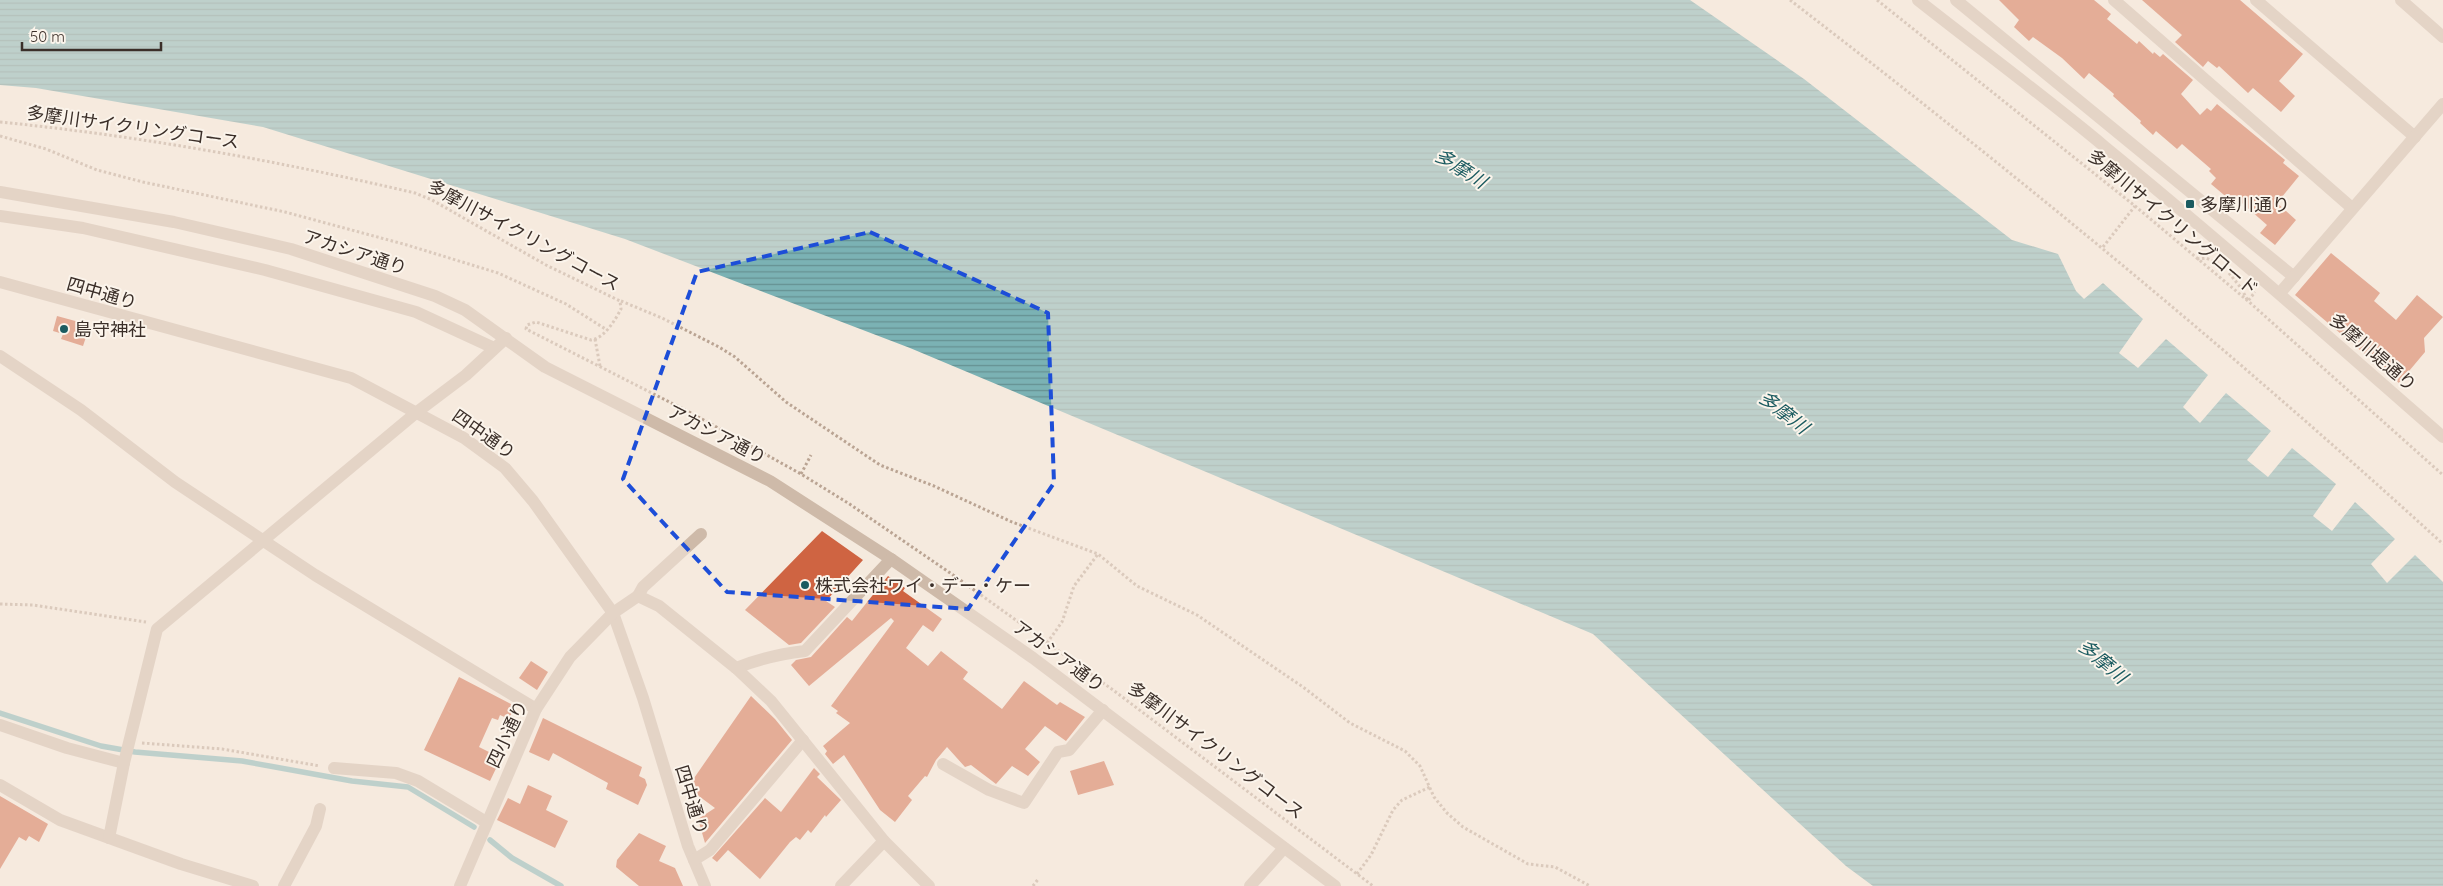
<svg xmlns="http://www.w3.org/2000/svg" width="2443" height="886" viewBox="0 0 2443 886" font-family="Quicksand,'Noto Sans JP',sans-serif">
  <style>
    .water { fill: url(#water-rules) }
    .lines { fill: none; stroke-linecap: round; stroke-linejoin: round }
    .stream { stroke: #7bb2b4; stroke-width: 5.5 }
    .building { fill: #cf6442 }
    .path { stroke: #baa493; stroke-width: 3; stroke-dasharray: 2.5 2.5; stroke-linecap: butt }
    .minor { stroke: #cebaa9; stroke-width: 12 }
    .marked { fill: none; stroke: #1d4ed8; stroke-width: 4; stroke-dasharray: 10 6; stroke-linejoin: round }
    .poi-dot { fill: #1b5b60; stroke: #fbf4eb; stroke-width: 2 }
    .labels { text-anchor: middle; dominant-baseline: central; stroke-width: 4; stroke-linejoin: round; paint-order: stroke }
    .street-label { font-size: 18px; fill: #3b2f29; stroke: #fbf4eb }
    .poi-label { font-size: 18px; fill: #3b2f29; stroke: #fbf4eb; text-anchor: start }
    .water-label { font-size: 19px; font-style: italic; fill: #1b5b60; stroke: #fbf4eb }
  </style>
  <defs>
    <pattern id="water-rules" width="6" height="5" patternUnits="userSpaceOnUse" patternTransform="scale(1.25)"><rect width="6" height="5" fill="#7bb2b4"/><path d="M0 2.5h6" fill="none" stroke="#669192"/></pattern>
  </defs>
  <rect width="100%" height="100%" fill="#f5eade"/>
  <!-- water -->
  <path class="water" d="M 0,0 L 1690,0 L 1804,79 L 2012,240 L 2058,254 L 2076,291 L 2084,299 L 2103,283 L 2143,319 L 2119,353 L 2138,368 L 2166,339 L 2208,375 L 2183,407 L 2200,423 L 2226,393 L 2271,431 L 2247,460 L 2268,477 L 2292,448 L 2336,484 L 2313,516 L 2332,531 L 2355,502 L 2395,539 L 2371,564 L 2387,583 L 2415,555 L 2443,582 L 2443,886 L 1873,886 L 1846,866 L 1593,634 L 910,348 L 625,239 L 263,127 L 36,88 L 0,85 Z"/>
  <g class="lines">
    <!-- stream -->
    <g class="stream">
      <path d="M 0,713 L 101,746 L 135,752 L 242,761 L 352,781 L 408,787 L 474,827"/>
      <path d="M 490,840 L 512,858 L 561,886"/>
    </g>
  </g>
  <!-- building -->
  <g class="building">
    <path d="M 1999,0 L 2094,0 L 2111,14 L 2107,19 L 2137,44 L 2139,41 L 2153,54 L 2154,52 L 2160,57 L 2163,54 L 2193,80 L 2181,94 L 2200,115 L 2207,108 L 2211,111 L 2217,104 L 2285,160 L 2283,163 L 2299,176 L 2277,203 L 2296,220 L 2275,245 L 2260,233 L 2267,225 L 2234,196 L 2230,200 L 2211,184 L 2216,178 L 2209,171 L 2211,169 L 2182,144 L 2177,149 L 2156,131 L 2153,135 L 2140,123 L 2141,121 L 2113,96 L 2114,94 L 2089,73 L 2084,79 L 2062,58 L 2033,37 L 2029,41 L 2014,27 L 2019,20 Z"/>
    <path d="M 2142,0 L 2240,0 L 2303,54 L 2279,81 L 2295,96 L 2281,112 L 2253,88 L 2248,93 L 2219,66 L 2217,68 L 2208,61 L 2203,67 L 2175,42 L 2182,35 Z"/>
    <path d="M 2331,253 L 2380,293 L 2374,301 L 2396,320 L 2417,295 L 2443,317 L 2424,338 L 2425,352 L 2399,383 L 2295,295 Z"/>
    <path d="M 57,316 L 90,325 L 83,346 L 61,339 L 63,334 L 53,331 Z"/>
    <path d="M 822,531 L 863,560 L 826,601 L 835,607 L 801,643 L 789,645 L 745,610 Z"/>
    <path d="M 888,576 L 905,588 L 903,591 L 942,619 L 933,632 L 923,625 L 906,648 L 928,666 L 941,651 L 968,672 L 963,679 L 1002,709 L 1024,681 L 1057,705 L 1060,702 L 1085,717 L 1066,741 L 1045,726 L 1025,749 L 1040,762 L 1028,776 L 1012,766 L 996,784 L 971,765 L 965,767 L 947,747 L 936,760 L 927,777 L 925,776 L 908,796 L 912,800 L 895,822 L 880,810 L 844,755 L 833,764 L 825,754 L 827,751 L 823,746 L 850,723 L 836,713 L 838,711 L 831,706 L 894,621 L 891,618 L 809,686 L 791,665 L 796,660 L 811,657 L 847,617 L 852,621 Z"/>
    <path d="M 531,661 L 548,672 L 537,690 L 519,678 Z"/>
    <path d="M 459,677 L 515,706 L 509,719 L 500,715 L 498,720 L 492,718 L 479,747 L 501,758 L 490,781 L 424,750 Z"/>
    <path d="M 751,696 L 775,719 L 792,740 L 705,843 L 698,819 L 715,808 L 692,791 L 695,785 L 692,781 Z"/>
    <path d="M 543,718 L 642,767 L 639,776 L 645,779 L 647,785 L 638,805 L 606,789 L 608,783 L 553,753 L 549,761 L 529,752 Z"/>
    <path d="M 1104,761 L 1114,785 L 1078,795 L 1070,771 Z"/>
    <path d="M 814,768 L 820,774 L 817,777 L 841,800 L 826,817 L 825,815 L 811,833 L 808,830 L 800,840 L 796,837 L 790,842 L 760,879 L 728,850 L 717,862 L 712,858 L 765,798 L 781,812 Z"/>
    <path d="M 528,785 L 552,796 L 546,810 L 568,821 L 555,848 L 497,820 L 508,798 L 520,804 Z"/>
    <path d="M 0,796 L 48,824 L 39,842 L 29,836 L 26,841 L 19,837 L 0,869 Z"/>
    <path d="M 639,833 L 666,846 L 659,861 L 675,868 L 683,886 L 639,886 L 616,867 L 617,860 Z"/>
  </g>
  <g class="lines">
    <!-- path -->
    <g class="path">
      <path d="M 1790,0 C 2015,173 2234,353 2443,544"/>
      <path d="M 1877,0 L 2135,206 L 2248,301 L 2443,475"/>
      <path d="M 0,122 C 140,136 279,161 415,193 L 432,200 L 546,265 L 620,301 L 621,309 C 615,320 605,338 591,340 L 536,322 L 527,325 L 526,329 L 693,414 L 801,474 L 848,503 L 956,577 L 1113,690 L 1373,886"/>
      <path d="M 0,136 L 46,149 L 97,170 L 143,182 L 285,212 L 407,245 L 498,273 L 566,304 L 607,330"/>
      <path d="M 2103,247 L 2135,206"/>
      <path d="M 2197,259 L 2206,258 L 2218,263"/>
      <path d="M 2229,273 L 2241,288 L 2248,301 L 2255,292"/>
      <path d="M 621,301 L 662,318 L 719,347 L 735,357 L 786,402 L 880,465 L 934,486 L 1012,522 L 1098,554 L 1137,586 L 1197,615 L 1303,687 L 1350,723 L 1405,751 L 1420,766 L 1434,797 L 1447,813 L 1463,827 L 1528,864 L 1555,867 L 1590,886"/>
      <path d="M 595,339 L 600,366"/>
      <path d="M 801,474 L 811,455"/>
      <path d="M 0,604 L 33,605 L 146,622"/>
      <path d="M 1047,643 L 1062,622 L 1074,586 L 1098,554"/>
      <path d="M 142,743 L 222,749 L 320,766"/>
      <path d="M 1357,874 L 1371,855 L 1393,810 L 1402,800 L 1430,787"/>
      <path d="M 1033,886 L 1039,878"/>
    </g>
    <!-- minor -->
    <g class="minor">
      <path d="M 1918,0 C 1980,49 2044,96 2105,147 C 2220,241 2331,339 2443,437"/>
      <path d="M 1956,0 L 2294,277"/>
      <path d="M 2114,0 L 2352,208"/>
      <path d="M 2256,0 L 2415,137"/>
      <path d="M 2401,0 L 2443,37"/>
      <path d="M 0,192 L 174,222 L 291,249 L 435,296 L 465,310 L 545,367 L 770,481 L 891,559 L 1033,658 L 1335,886"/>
      <path d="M 0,216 L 83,228 L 265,270 L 416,312 L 494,348"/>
      <path d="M 0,282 L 351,378 L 464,438 L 505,468 L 533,501 L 613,613 L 643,698 L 688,846 L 705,886"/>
      <path d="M 2280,293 L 2443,104"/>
      <path d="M 0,356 L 81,410 L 175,482 L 315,575 L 536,709"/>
      <path d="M 638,596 L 643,587 L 701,534"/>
      <path d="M 736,668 C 758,659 780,654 805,651 L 891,559"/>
      <path d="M 0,725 L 67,748 L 124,763"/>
      <path d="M 943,764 L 989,790 L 1024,803 L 1058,752 L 1069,750 L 1103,710"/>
      <path d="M 334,768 L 396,773 L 418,781 L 486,822"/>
      <path d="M 0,785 L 60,820 L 181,864 L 253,886"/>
      <path d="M 109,838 L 124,763 L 157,629 L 417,412 L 466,375 L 506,338"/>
      <path d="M 694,860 L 710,850 L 803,740"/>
      <path d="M 284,886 L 316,826 L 320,809"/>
      <path d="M 460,886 L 536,709 L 570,657 L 613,613 L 638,596 L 659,606 L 736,668 L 771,701 L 884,841 L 929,886"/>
      <path d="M 841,886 L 884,841"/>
      <path d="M 1250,886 L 1284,848"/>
    </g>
  </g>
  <!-- marked area -->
  <path d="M0 0H2443V886H0ZM 870,232 L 1048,313 L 1054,483 L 968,609 L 727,592 L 623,479 L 697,272 Z" fill="#f5eade" fill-opacity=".55" fill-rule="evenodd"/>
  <path class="marked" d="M 870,232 L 1048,313 L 1054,483 L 968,609 L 727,592 L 623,479 L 697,272 Z"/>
  <!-- markers -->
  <g class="poi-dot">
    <rect x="2185" y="199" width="10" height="10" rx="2.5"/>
    <circle cx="64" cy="329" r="5"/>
    <circle cx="805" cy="585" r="5"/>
  </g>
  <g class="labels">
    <!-- street labels -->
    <g class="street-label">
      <text transform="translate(133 127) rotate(8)">多摩川サイクリングコース</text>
      <text transform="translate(2173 222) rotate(40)">多摩川サイクリングロード</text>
      <text transform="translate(524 235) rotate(28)">多摩川サイクリングコース</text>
      <text transform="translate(355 252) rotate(18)">アカシア通り</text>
      <text transform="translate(102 293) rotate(16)">四中通り</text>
      <text transform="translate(2373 352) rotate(41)">多摩川堤通り</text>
      <text transform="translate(484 434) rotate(35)">四中通り</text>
      <text transform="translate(717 434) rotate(27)">アカシア通り</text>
      <text transform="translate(1059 656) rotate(36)">アカシア通り</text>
      <text transform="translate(507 734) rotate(-65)">四小通り</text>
      <text transform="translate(1216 750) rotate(37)">多摩川サイクリングコース</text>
      <text transform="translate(692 800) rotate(73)">四中通り</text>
    </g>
    <!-- poi labels -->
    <g class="poi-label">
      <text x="2200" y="204">多摩川通り</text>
      <text x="74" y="329">島守神社</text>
      <text x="815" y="585">株式会社ワイ・デー・ケー</text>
    </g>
    <!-- water labels -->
    <g class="water-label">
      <text transform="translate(1461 168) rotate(32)">多摩川</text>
      <text transform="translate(1784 412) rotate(38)">多摩川</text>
      <text transform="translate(2103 661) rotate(40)">多摩川</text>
    </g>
  </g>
  <!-- scale -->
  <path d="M22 42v8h139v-8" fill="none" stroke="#3b2f29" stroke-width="2.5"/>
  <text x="30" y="42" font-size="15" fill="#3b2f29" stroke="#fbf4eb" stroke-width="4" paint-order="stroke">50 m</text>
</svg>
